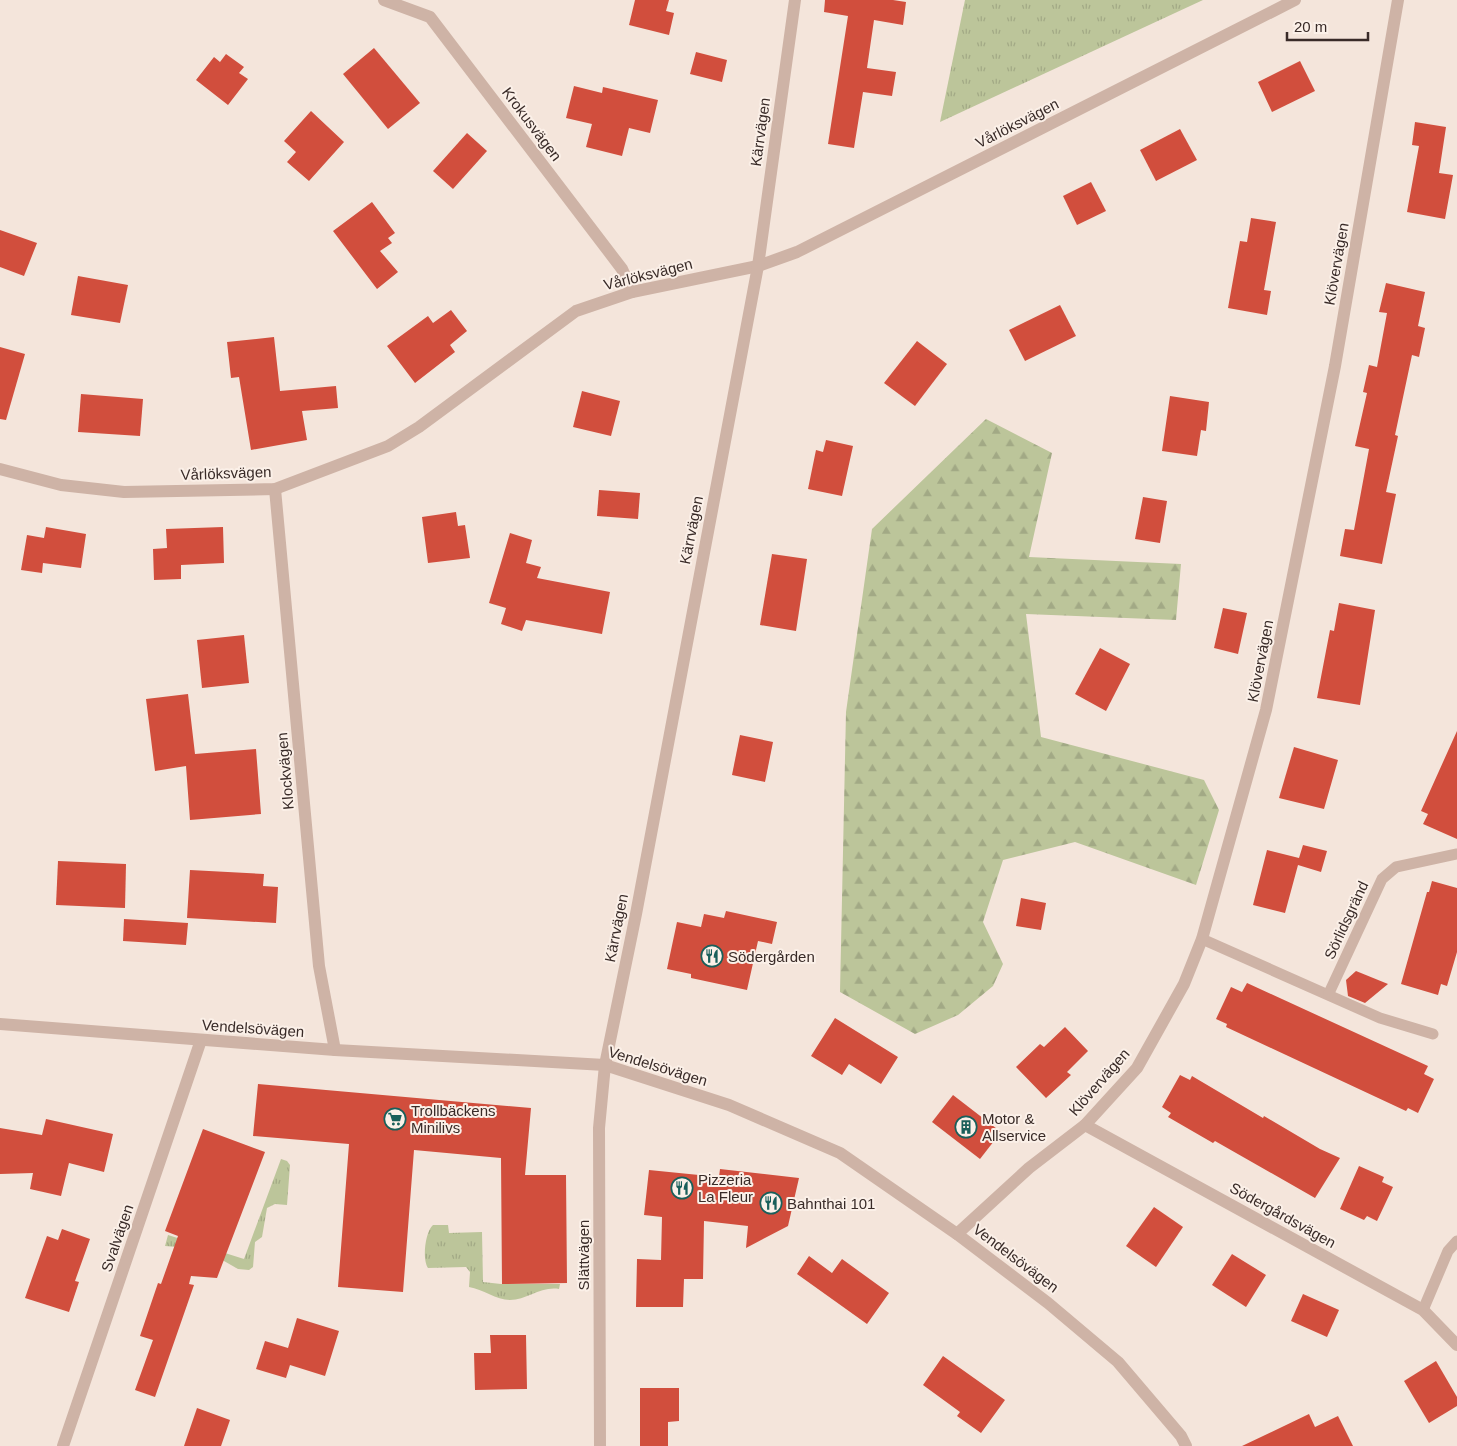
<svg xmlns="http://www.w3.org/2000/svg" width="1457" height="1446" viewBox="0 0 1457 1446" font-family="Arial,sans-serif">
  <style>
    .grass { fill: url(#grass-tufts) }
    .forest { fill: url(#forest-firs) }
    .building { fill: #d14e3d }
    .lines { fill: none; stroke-linecap: round; stroke-linejoin: round }
    .service { stroke: #ceb3a6; stroke-width: 11 }
    .minor { stroke: #ceb3a6; stroke-width: 12 }
    .labels { text-anchor: middle; dominant-baseline: central; stroke-width: 4; stroke-linejoin: round; paint-order: stroke }
    .street-label { font-size: 15px; fill: #392b28; stroke: #fbf0e8 }
    .poi-label { font-size: 15px; fill: #392b28; stroke: #fbf0e8; text-anchor: start }
  </style>
  <defs>
    <pattern id="grass-tufts" width="24" height="20" patternUnits="userSpaceOnUse" patternTransform="scale(1.25)"><rect width="24" height="20" fill="#bcc59a"/><path d="M3 7l-1-3M5 7V3M7 7l1-3M15 17l-1-3M17 17v-4M19 17l1-3" fill="none" stroke="#a2a985"/></pattern>
    <pattern id="forest-firs" width="22" height="20" patternUnits="userSpaceOnUse" patternTransform="scale(1.25)"><rect width="22" height="20" fill="#bcc59a"/><path d="M5 1l3.5 6h-7zM16 11l3.5 6h-7z" fill="#a2a985"/></pattern>
  </defs>
  <rect width="100%" height="100%" fill="#f4e5db"/>
  <!-- grass -->
  <g class="grass">
    <path d="M 965,0 L 1203,0 L 940,122 Z"/>
    <path d="M 281,1159 L 287,1161 L 290,1165 L 287,1205 L 275,1204 L 267,1208 L 262,1237 L 255,1242 L 253,1267 L 249,1270 L 238,1269 L 217,1257 L 188,1248 L 165,1246 L 168,1235 L 244,1259 Z"/>
    <path d="M 433,1225 L 448,1225 L 449,1233 L 482,1232 L 483,1282 L 501,1284 L 560,1284 L 559,1289 C 541,1286 527,1300 510,1300 C 496,1300 483,1289 469,1287 L 470,1272 L 466,1267 L 428,1268 C 422,1260 425,1232 433,1225 Z"/>
  </g>
  <!-- forest -->
  <path class="forest" d="M 986,419 L 1052,453 L 1029,557 L 1181,564 L 1176,620 L 1026,614 L 1041,737 L 1204,780 L 1219,810 L 1196,885 L 1075,842 L 1003,860 L 983,922 L 1003,964 L 993,986 L 958,1015 L 915,1034 L 840,992 L 846,712 L 872,529 Z"/>
  <!-- building -->
  <g class="building">
    <path d="M 635,0 L 669,0 L 666,11 L 674,13 L 669,35 L 629,25 Z"/>
    <path d="M 825,0 L 893,0 L 906,2 L 903,25 L 874,20 L 867,68 L 896,72 L 892,96 L 863,92 L 854,148 L 828,144 L 848,16 L 824,12 Z"/>
    <path d="M 374,48 L 420,103 L 388,129 L 343,74 Z"/>
    <path d="M 696,52 L 727,60 L 722,82 L 690,74 Z"/>
    <path d="M 226,54 L 244,67 L 239,73 L 248,79 L 228,105 L 196,80 L 214,57 L 220,62 Z"/>
    <path d="M 1300,61 L 1315,91 L 1272,112 L 1258,82 Z"/>
    <path d="M 574,86 L 602,93 L 603,87 L 658,100 L 650,133 L 629,128 L 622,156 L 586,147 L 592,124 L 566,118 Z"/>
    <path d="M 311,111 L 344,142 L 309,181 L 287,162 L 296,152 L 284,141 Z"/>
    <path d="M 1415,122 L 1446,127 L 1439,173 L 1453,175 L 1445,219 L 1407,212 L 1419,146 L 1412,145 Z"/>
    <path d="M 1180,129 L 1197,160 L 1156,181 L 1140,150 Z"/>
    <path d="M 467,133 L 487,151 L 453,189 L 433,171 Z"/>
    <path d="M 1091,182 L 1106,211 L 1077,225 L 1063,196 Z"/>
    <path d="M 372,202 L 395,233 L 388,238 L 392,243 L 380,251 L 398,272 L 377,289 L 333,231 Z"/>
    <path d="M 1251,218 L 1276,222 L 1264,290 L 1271,291 L 1267,315 L 1228,308 L 1240,241 L 1247,242 Z"/>
    <path d="M 0,230 L 37,243 L 24,276 L 0,267 Z"/>
    <path d="M 78,276 L 128,285 L 120,323 L 71,315 Z"/>
    <path d="M 1386,283 L 1425,292 L 1418,326 L 1425,328 L 1419,357 L 1412,355 L 1395,435 L 1398,436 L 1386,492 L 1396,494 L 1382,564 L 1340,556 L 1345,529 L 1354,530 L 1369,449 L 1355,446 L 1367,393 L 1363,392 L 1369,365 L 1377,367 L 1387,313 L 1379,312 Z"/>
    <path d="M 1060,305 L 1076,336 L 1025,361 L 1009,330 Z"/>
    <path d="M 451,310 L 467,331 L 450,345 L 455,352 L 415,383 L 387,346 L 428,316 L 433,323 Z"/>
    <path d="M 274,337 L 280,391 L 336,386 L 338,408 L 302,411 L 307,440 L 251,450 L 239,377 L 231,378 L 227,342 Z"/>
    <path d="M 917,341 L 947,364 L 915,406 L 884,383 Z"/>
    <path d="M 0,347 L 25,354 L 6,420 L 0,419 Z"/>
    <path d="M 582,391 L 620,401 L 611,436 L 573,427 Z"/>
    <path d="M 81,394 L 143,399 L 140,436 L 78,432 Z"/>
    <path d="M 1170,396 L 1209,402 L 1206,431 L 1201,430 L 1197,456 L 1162,451 Z"/>
    <path d="M 826,440 L 853,446 L 842,496 L 808,489 L 816,450 L 823,452 Z"/>
    <path d="M 599,490 L 640,493 L 638,519 L 597,516 Z"/>
    <path d="M 1143,497 L 1167,501 L 1160,543 L 1135,539 Z"/>
    <path d="M 456,512 L 458,526 L 465,525 L 470,558 L 428,563 L 422,517 Z"/>
    <path d="M 46,527 L 86,534 L 81,568 L 43,563 L 42,573 L 21,570 L 27,535 L 44,538 Z"/>
    <path d="M 223,527 L 224,563 L 181,565 L 181,579 L 154,580 L 153,549 L 167,548 L 166,529 Z"/>
    <path d="M 510,533 L 532,540 L 526,563 L 541,567 L 537,578 L 610,592 L 602,634 L 526,620 L 522,631 L 501,624 L 506,608 L 489,603 Z"/>
    <path d="M 772,554 L 807,559 L 796,631 L 760,625 Z"/>
    <path d="M 1339,603 L 1375,610 L 1360,705 L 1317,698 L 1330,630 L 1334,631 Z"/>
    <path d="M 1223,608 L 1247,613 L 1238,654 L 1214,648 Z"/>
    <path d="M 244,635 L 249,683 L 202,688 L 197,640 Z"/>
    <path d="M 1100,648 L 1130,664 L 1106,711 L 1075,694 Z"/>
    <path d="M 188,694 L 195,754 L 256,749 L 261,814 L 190,820 L 186,766 L 155,771 L 146,699 Z"/>
    <path d="M 1457,731 L 1457,839 L 1423,824 L 1428,814 L 1421,811 Z"/>
    <path d="M 740,735 L 773,742 L 765,782 L 732,775 Z"/>
    <path d="M 1294,747 L 1338,760 L 1324,809 L 1279,798 Z"/>
    <path d="M 1303,845 L 1327,851 L 1321,872 L 1298,865 L 1285,913 L 1253,905 L 1267,850 L 1299,858 Z"/>
    <path d="M 58,861 L 126,864 L 125,908 L 56,905 Z"/>
    <path d="M 190,870 L 264,874 L 263,886 L 278,887 L 276,923 L 187,918 Z"/>
    <path d="M 1432,881 L 1457,888 L 1457,952 L 1447,986 L 1441,984 L 1438,995 L 1401,984 L 1427,892 L 1429,892 Z"/>
    <path d="M 1021,898 L 1046,903 L 1041,930 L 1016,926 Z"/>
    <path d="M 726,911 L 777,922 L 772,944 L 758,941 L 747,990 L 691,978 L 691,974 L 667,969 L 677,922 L 701,927 L 704,914 L 724,918 Z"/>
    <path d="M 124,919 L 188,923 L 186,945 L 123,941 Z"/>
    <path d="M 1356,971 L 1388,984 L 1365,1003 L 1348,996 L 1346,980 Z"/>
    <path d="M 1247,983 L 1428,1066 L 1424,1074 L 1434,1079 L 1418,1113 L 1408,1108 L 1406,1111 L 1226,1027 L 1227,1024 L 1216,1019 L 1231,987 L 1242,992 Z"/>
    <path d="M 835,1018 L 898,1057 L 881,1084 L 849,1064 L 842,1075 L 811,1056 Z"/>
    <path d="M 1065,1027 L 1088,1051 L 1067,1072 L 1071,1075 L 1046,1098 L 1016,1067 L 1040,1044 L 1044,1047 Z"/>
    <path d="M 1180,1075 L 1190,1080 L 1192,1076 L 1263,1118 L 1264,1116 L 1320,1149 L 1340,1158 L 1315,1198 L 1215,1141 L 1213,1143 L 1168,1117 L 1171,1113 L 1162,1107 Z"/>
    <path d="M 258,1084 L 531,1108 L 525,1175 L 566,1175 L 567,1283 L 502,1284 L 501,1158 L 414,1150 L 403,1292 L 338,1287 L 349,1144 L 253,1136 Z"/>
    <path d="M 953,1095 L 1001,1132 L 980,1159 L 932,1122 Z"/>
    <path d="M 46,1119 L 113,1134 L 104,1172 L 69,1163 L 61,1196 L 30,1189 L 33,1173 L 0,1174 L 0,1128 L 42,1135 Z"/>
    <path d="M 203,1129 L 265,1152 L 217,1278 L 191,1276 L 189,1284 L 194,1285 L 155,1397 L 135,1390 L 153,1340 L 140,1336 L 158,1283 L 161,1284 L 178,1236 L 165,1231 Z"/>
    <path d="M 1359,1166 L 1384,1177 L 1382,1182 L 1393,1187 L 1377,1221 L 1367,1216 L 1364,1220 L 1340,1209 Z"/>
    <path d="M 720,1169 L 799,1178 L 788,1226 L 746,1248 L 748,1226 L 704,1221 L 703,1279 L 684,1279 L 683,1307 L 636,1307 L 637,1259 L 661,1260 L 662,1217 L 644,1215 L 649,1170 L 719,1177 Z"/>
    <path d="M 1154,1207 L 1183,1227 L 1156,1267 L 1126,1246 Z"/>
    <path d="M 62,1229 L 90,1239 L 75,1281 L 79,1282 L 69,1312 L 25,1298 L 47,1236 L 58,1240 Z"/>
    <path d="M 1232,1254 L 1266,1275 L 1246,1307 L 1212,1285 Z"/>
    <path d="M 809,1256 L 832,1273 L 842,1259 L 889,1293 L 867,1324 L 797,1274 Z"/>
    <path d="M 1303,1294 L 1339,1310 L 1327,1337 L 1291,1321 Z"/>
    <path d="M 297,1318 L 339,1331 L 325,1376 L 290,1365 L 286,1378 L 256,1369 L 265,1341 L 288,1348 Z"/>
    <path d="M 490,1335 L 526,1335 L 527,1389 L 475,1390 L 474,1353 L 491,1353 Z"/>
    <path d="M 943,1356 L 1005,1400 L 981,1433 L 957,1416 L 960,1412 L 923,1385 Z"/>
    <path d="M 1436,1361 L 1457,1397 L 1457,1406 L 1429,1423 L 1404,1381 Z"/>
    <path d="M 640,1388 L 679,1388 L 679,1421 L 668,1422 L 668,1446 L 640,1446 Z"/>
    <path d="M 197,1408 L 230,1420 L 221,1446 L 184,1446 Z"/>
    <path d="M 1309,1414 L 1315,1427 L 1338,1416 L 1353,1446 L 1242,1446 Z"/>
  </g>
  <g class="lines">
    <!-- service -->
    <g class="service">
      <path d="M 1202,939 L 1380,1018 L 1433,1034"/>
      <path d="M 1329,993 L 1382,879 L 1396,867 L 1457,854"/>
      <path d="M 1423,1310 L 1448,1251 L 1457,1241"/>
    </g>
    <!-- minor -->
    <g class="minor">
      <path d="M 384,0 L 430,17 L 622,269 L 632,292"/>
      <path d="M 0,469 L 61,485 L 124,492 L 275,489 L 388,446 L 419,427 L 576,311 L 632,292 L 758,266 L 797,252 L 1295,0"/>
      <path d="M 275,489 L 319,966 L 335,1050"/>
      <path d="M 0,1024 L 335,1050 L 605,1065 L 729,1105 L 840,1153 L 957,1234 L 1048,1303 L 1118,1362 L 1181,1436 L 1186,1446"/>
      <path d="M 1085,1125 L 1423,1310 L 1457,1345"/>
      <path d="M 957,1234 L 1029,1168 L 1085,1125 L 1137,1068 L 1184,984 L 1202,939 L 1266,710 L 1335,366 L 1398,0"/>
      <path d="M 63,1446 L 201,1040"/>
      <path d="M 600,1446 L 599,1128 L 605,1065 L 636,914 L 758,266 L 795,0"/>
    </g>
  </g>
  <!-- icons -->
  <defs>
    <g id="restaurant-ring" transform="scale(1.125)"><circle r="9.5" fill="#fbf0e8" stroke="#195f5a" stroke-width="1.5"/><path d="M-5-6h1v4h1v-4h1v4h1v-4h1v5L-1.5 .5V6h-2V.5L-5-1ZM5-6V6H3V1.5H1.5Q1.5-4 5-6Z" fill="#195f5a"/></g>
    <g id="supermarket-ring" transform="scale(1.125)"><circle r="9.5" fill="#fbf0e8" stroke="#195f5a" stroke-width="1.5"/><path d="M-6-5.5h2.5l.6 2H6L4.5 2H-2.5L-4.4-4H-6ZM-1.5 3.2a1.3 1.3 0 1 0 .1 0ZM3 3.2a1.3 1.3 0 1 0 .1 0Z" fill="#195f5a"/></g>
    <g id="building-ring" transform="scale(1.125)"><circle r="9.5" fill="#fbf0e8" stroke="#195f5a" stroke-width="1.5"/><path d="M-4-6H4V6H1V3H-1V6H-4ZM-2.5-4.3h1.7v1.8h-1.7ZM.8-4.3h1.7v1.8H.8ZM-2.5-1h1.7V.8h-1.7ZM.8-1h1.7V.8H.8Z" fill="#195f5a"/></g>
  </defs>
  <g fill-rule="evenodd">
    <use href="#restaurant-ring" x="712" y="956"/>
    <use href="#supermarket-ring" x="395" y="1119"/>
    <use href="#building-ring" x="966" y="1127"/>
    <use href="#restaurant-ring" x="682" y="1188"/>
    <use href="#restaurant-ring" x="771" y="1203"/>
  </g>
  <g class="labels">
    <!-- street labels -->
    <g class="street-label">
      <text transform="translate(1017 123) rotate(-27)">Vårlöksvägen</text>
      <text transform="translate(532 124) rotate(53)">Krokusvägen</text>
      <text transform="translate(760 132) rotate(-82)">Kärrvägen</text>
      <text transform="translate(1336 264) rotate(-80)">Klövervägen</text>
      <text transform="translate(648 274) rotate(-14)">Vårlöksvägen</text>
      <text transform="translate(226 473) rotate(-2)">Vårlöksvägen</text>
      <text transform="translate(691 530) rotate(-79)">Kärrvägen</text>
      <text transform="translate(1260 661) rotate(-79)">Klövervägen</text>
      <text transform="translate(285 771) rotate(-95)">Klockvägen</text>
      <text transform="translate(1346 920) rotate(-65)">Sörlidsgränd</text>
      <text transform="translate(616 928) rotate(-79)">Kärrvägen</text>
      <text transform="translate(253 1028) rotate(4)">Vendelsövägen</text>
      <text transform="translate(658 1066) rotate(17)">Vendelsövägen</text>
      <text transform="translate(1099 1082) rotate(-49)">Klövervägen</text>
      <text transform="translate(1283 1215) rotate(29)">Södergårdsvägen</text>
      <text transform="translate(117 1238) rotate(-71)">Svalvägen</text>
      <text transform="translate(583 1255) rotate(-90)">Slättvägen</text>
      <text transform="translate(1016 1258) rotate(37)">Vendelsövägen</text>
    </g>
    <!-- poi labels -->
    <g class="poi-label">
      <text x="728" y="956">Södergården</text>
      <text x="411" y="1110">Trollbäckens<tspan x="411" dy="17">Minilivs</tspan></text>
      <text x="982" y="1118">Motor &amp;<tspan x="982" dy="17">Allservice</tspan></text>
      <text x="698" y="1179">Pizzeria<tspan x="698" dy="17">La Fleur</tspan></text>
      <text x="787" y="1203">Bahnthai 101</text>
    </g>
  </g>
  <!-- scale -->
  <path d="M1287 32v8h81v-8" fill="none" stroke="#392b28" stroke-width="2.5"/>
  <text x="1294" y="32" font-size="15" fill="#392b28" stroke="#fbf0e8" stroke-width="4" paint-order="stroke">20 m</text>
</svg>
